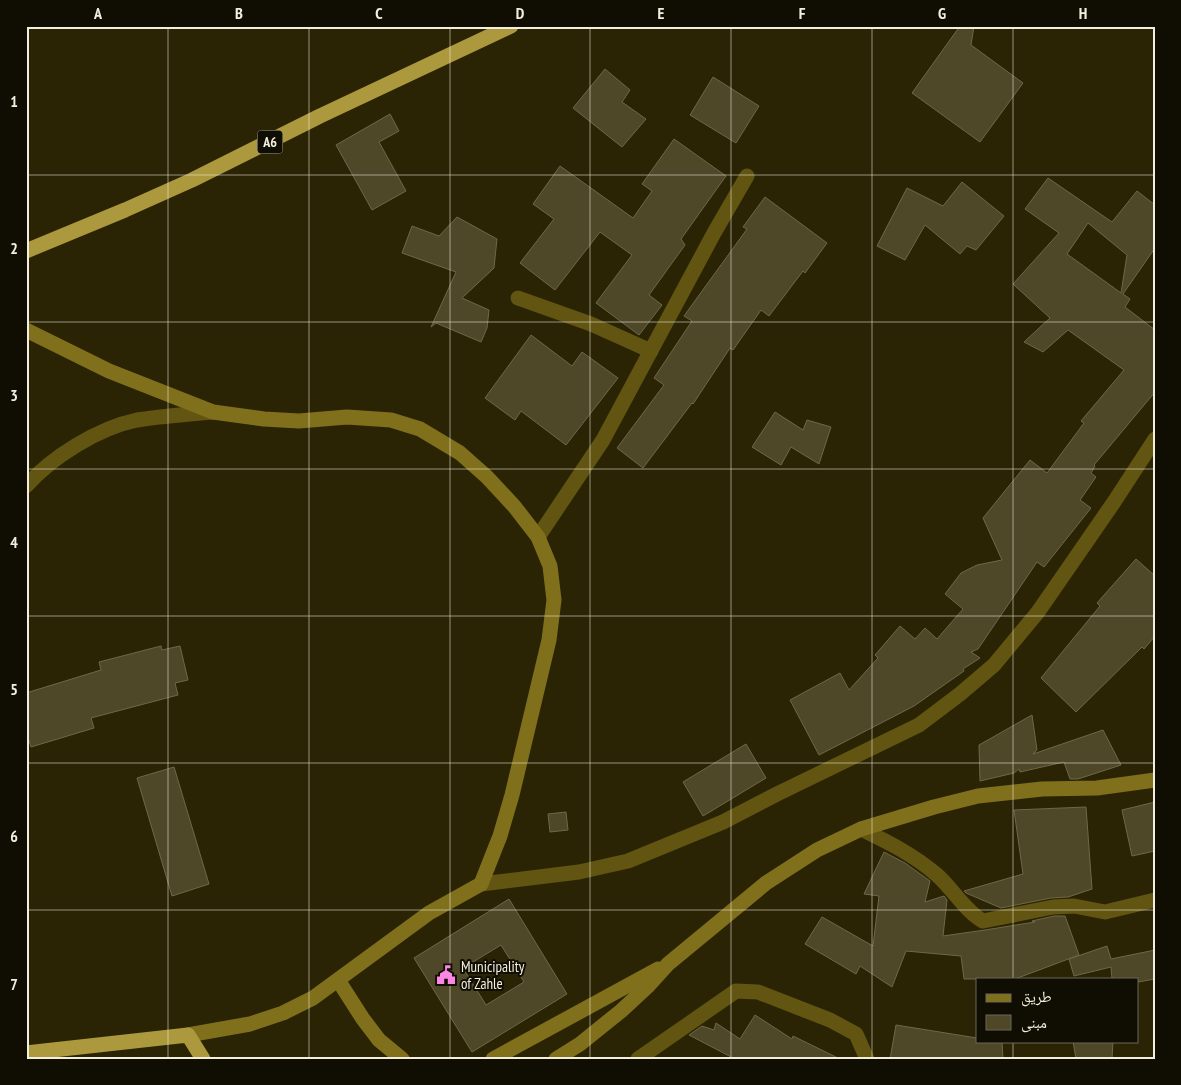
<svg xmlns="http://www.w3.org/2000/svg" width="1181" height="1085" viewBox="0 0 1181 1085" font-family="'PT Sans Narrow','Noto Naskh Arabic',sans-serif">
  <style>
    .building { fill: #4e4728; stroke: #6f6848; fill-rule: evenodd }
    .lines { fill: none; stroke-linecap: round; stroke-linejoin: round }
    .street { stroke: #625511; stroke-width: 15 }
    .secondary { stroke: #81701b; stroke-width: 15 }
    .highway { stroke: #ac983d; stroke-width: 15 }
    .grid { fill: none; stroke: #f3efde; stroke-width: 1; stroke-opacity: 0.55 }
    .labels { text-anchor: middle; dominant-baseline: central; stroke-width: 4; stroke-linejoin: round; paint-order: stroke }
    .shield { fill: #100d03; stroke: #afab9c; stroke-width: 1 }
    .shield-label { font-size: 14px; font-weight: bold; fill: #f3efde }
    .poi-label { font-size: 15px; fill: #f3efde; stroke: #100d03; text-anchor: start }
    .neatline { fill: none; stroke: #f3efde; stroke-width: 2 }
    .grid-label { font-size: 16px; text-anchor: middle; font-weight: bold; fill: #f3efde }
  </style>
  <rect width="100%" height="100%" fill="#2a2405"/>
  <!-- building -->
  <g class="building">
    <path d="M 960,26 L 974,26 L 971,45 L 1023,83 L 980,142 L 912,93 Z"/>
    <path d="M 605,69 L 630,90 L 622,102 L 646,119 L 622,147 L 573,108 Z"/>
    <path d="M 713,77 L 759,106 L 736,143 L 690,115 Z"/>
    <path d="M 390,114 L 399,131 L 379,142 L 406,191 L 372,210 L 336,145 Z"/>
    <path d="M 674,139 L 726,176 L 681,239 L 685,245 L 649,295 L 662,305 L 639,335 L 596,303 L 632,255 L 600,232 L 555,290 L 520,263 L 554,219 L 533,204 L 560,166 L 633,218 L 652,191 L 642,184 Z"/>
    <path d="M 1048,178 L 1112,222 L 1137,191 L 1155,205 L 1155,248 L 1123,294 L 1130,299 L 1125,307 L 1155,330 L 1155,392 L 1094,465 L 1095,466 L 1091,473 L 1096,477 L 1080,500 L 1091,508 L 1044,567 L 1037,562 L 978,649 L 971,652 L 980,658 L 963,669 L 964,671 L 914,706 L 819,755 L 790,700 L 840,673 L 849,690 L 878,658 L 875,655 L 900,626 L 915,639 L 925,628 L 937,639 L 963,609 L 945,594 L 961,573 L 977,565 L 1002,560 L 983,518 L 1030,460 L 1047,473 L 1084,423 L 1081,421 L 1124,370 L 1068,330 L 1043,352 L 1024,342 L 1050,318 L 1013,284 L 1059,233 L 1025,209 ZM 1088,223 L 1127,255 L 1121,293 L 1067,254 Z"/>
    <path d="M 962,182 L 1004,216 L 976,250 L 967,246 L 960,254 L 925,225 L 905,260 L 877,246 L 907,188 L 943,206 Z"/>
    <path d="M 765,197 L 827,243 L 805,273 L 803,271 L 769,316 L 761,310 L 733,350 L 730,348 L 693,404 L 692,403 L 643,468 L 617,448 L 664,385 L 654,378 L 692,321 L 684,316 L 747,229 L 743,227 Z"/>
    <path d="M 457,217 L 497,239 L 494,268 L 462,298 L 489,310 L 487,328 L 481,342 L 436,323 L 431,327 L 456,272 L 402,253 L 412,226 L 439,236 Z"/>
    <path d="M 531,335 L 572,366 L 582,352 L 618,378 L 566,445 L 521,411 L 515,420 L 485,398 Z"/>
    <path d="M 775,412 L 803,430 L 807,420 L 831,427 L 819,464 L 791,447 L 781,465 L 752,447 Z"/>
    <path d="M 1136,559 L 1155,576 L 1155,636 L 1144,649 L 1142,647 L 1076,712 L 1041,678 L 1100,606 L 1097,603 Z"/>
    <path d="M 161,646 L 162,650 L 180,646 L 188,680 L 175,683 L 178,695 L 91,718 L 94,728 L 31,747 L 26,731 L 26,693 L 101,670 L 99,662 Z"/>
    <path d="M 1032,715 L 1037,750 L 1033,754 L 1103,730 L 1121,765 L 1078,779 L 1070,779 L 1064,762 L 1020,772 L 1019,769 L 1014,773 L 980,781 L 979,745 Z"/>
    <path d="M 746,744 L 766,778 L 703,816 L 683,782 Z"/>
    <path d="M 174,767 L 209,884 L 172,896 L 137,778 Z"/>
    <path d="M 1155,802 L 1155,851 L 1132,856 L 1122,810 Z"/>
    <path d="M 1086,807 L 1092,889 L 1068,897 L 1051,898 L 1001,908 L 966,893 L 964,891 L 1023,874 L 1014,810 Z"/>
    <path d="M 566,812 L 568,830 L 550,832 L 548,814 Z"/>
    <path d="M 884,852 L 905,863 L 930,881 L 925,902 L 944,896 L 947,900 L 943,936 L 985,930 L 1035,922 L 1032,921 L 1054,916 L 1065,916 L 1079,955 L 1015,979 L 964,979 L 961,956 L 906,951 L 892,987 L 860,966 L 856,974 L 805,944 L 822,917 L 873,946 L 879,896 L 864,894 Z"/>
    <path d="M 509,899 L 567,994 L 472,1052 L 414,958 ZM 501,945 L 524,982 L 486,1005 L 463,968 Z"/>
    <path d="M 1107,946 L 1111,959 L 1155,950 L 1155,979 L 1138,982 L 1138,979 L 1112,979 L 1111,967 L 1074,976 L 1069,959 Z"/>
    <path d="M 755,1015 L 792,1039 L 793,1036 L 840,1059 L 735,1059 L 689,1035 L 702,1026 L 714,1030 L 716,1023 L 740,1039 Z"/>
    <path d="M 896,1025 L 977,1038 L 977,1041 L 1002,1041 L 1003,1059 L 890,1059 Z"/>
    <path d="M 1073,1041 L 1113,1041 L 1112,1059 L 1076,1059 Z"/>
  </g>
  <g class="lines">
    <!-- street -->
    <g class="street">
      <path d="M 518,298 L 591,324 L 651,351"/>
      <path d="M 26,486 C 52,457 98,428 137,420 C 162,416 188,414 213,412"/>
      <path d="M 538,537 L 603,440 L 714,233 L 747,176"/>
      <path d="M 861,829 C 888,842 914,855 937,875 C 952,888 966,912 983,921 L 1053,907 L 1074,906 L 1105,912 L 1155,900"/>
      <path d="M 481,884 L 579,872 L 628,861 L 723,822 L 777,794 L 919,725 L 960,694 L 994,665 L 1038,612 L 1114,502 L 1155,439"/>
      <path d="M 638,1059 L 736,991 L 758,992 L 830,1020 L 856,1034 L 867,1059"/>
    </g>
    <!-- secondary -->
    <g class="secondary">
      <path d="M 26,330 L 109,371 L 213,412 L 264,419 L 299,421 L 347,417 L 391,420 L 420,429 L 460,453 L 487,477 L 514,506 L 538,537 L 550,566 L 554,600 L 549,640 L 512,795 L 500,836 L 481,884 L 429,913 L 313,998 L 283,1013 L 250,1024 L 188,1035"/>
      <path d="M 338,980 L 363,1019 L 379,1040 L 402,1059"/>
      <path d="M 493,1059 L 658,969"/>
      <path d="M 556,1059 L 580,1044 L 621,1011 L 648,986 L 668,964 L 766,883 L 817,850 L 861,829 L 934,807 L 978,796 L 1042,789 L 1097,788 L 1155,780"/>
    </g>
    <!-- highway -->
    <g class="highway">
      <path d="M 26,251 L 125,210 L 192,180 L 320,116 L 511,26"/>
      <path d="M 26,1053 L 188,1035 L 203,1059"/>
    </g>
  </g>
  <!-- grid -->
  <path class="grid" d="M 168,26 L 168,1059M 309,26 L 309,1059M 450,26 L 450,1059M 590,26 L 590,1059M 731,26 L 731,1059M 872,26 L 872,1059M 1013,26 L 1013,979M 26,175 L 1155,175M 26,322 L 1155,322M 26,469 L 1155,469M 26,616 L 1155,616M 26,763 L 1155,763M 26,910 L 1155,910M 1013,1041 L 1013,1059"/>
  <!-- icons -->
  <defs>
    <g id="civic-bare" transform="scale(1.5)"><path d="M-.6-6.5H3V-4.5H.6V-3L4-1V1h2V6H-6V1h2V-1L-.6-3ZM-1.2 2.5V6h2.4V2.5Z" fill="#fc86e4" stroke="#100d03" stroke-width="2.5" paint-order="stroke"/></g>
  </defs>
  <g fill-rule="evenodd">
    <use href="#civic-bare" x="446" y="975"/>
  </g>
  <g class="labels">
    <!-- shield labels -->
    <rect class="shield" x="257.5" y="130.5" width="25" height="23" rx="4"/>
    <g class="shield-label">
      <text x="270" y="142">A6</text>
    </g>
    <!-- poi labels -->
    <g class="poi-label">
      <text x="461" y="966">Municipality<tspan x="461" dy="17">of Zahle</tspan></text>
    </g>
  </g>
  <!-- border -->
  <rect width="1181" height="1085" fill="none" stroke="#100d03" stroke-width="55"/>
  <!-- legend -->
  <rect x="976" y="978" width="162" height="65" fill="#100d03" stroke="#6b675b"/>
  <rect x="986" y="994" width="25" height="8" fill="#81701b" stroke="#6b675b"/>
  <text x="1021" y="1002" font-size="15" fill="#f3efde">طريق</text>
  <rect x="986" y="1015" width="25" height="15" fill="#4e4728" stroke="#6b675b"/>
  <text x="1021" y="1028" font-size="15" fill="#f3efde">مبنى</text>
  <rect x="28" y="28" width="1126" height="1030" class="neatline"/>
  <g class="grid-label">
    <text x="98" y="19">A</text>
    <text x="239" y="19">B</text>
    <text x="379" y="19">C</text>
    <text x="520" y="19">D</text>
    <text x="661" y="19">E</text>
    <text x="802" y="19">F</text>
    <text x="942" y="19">G</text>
    <text x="1083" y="19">H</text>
    <text x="14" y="107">1</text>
    <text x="14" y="254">2</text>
    <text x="14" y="401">3</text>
    <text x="14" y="548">4</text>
    <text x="14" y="695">5</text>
    <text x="14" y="842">6</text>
    <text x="14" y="990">7</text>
  </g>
</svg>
